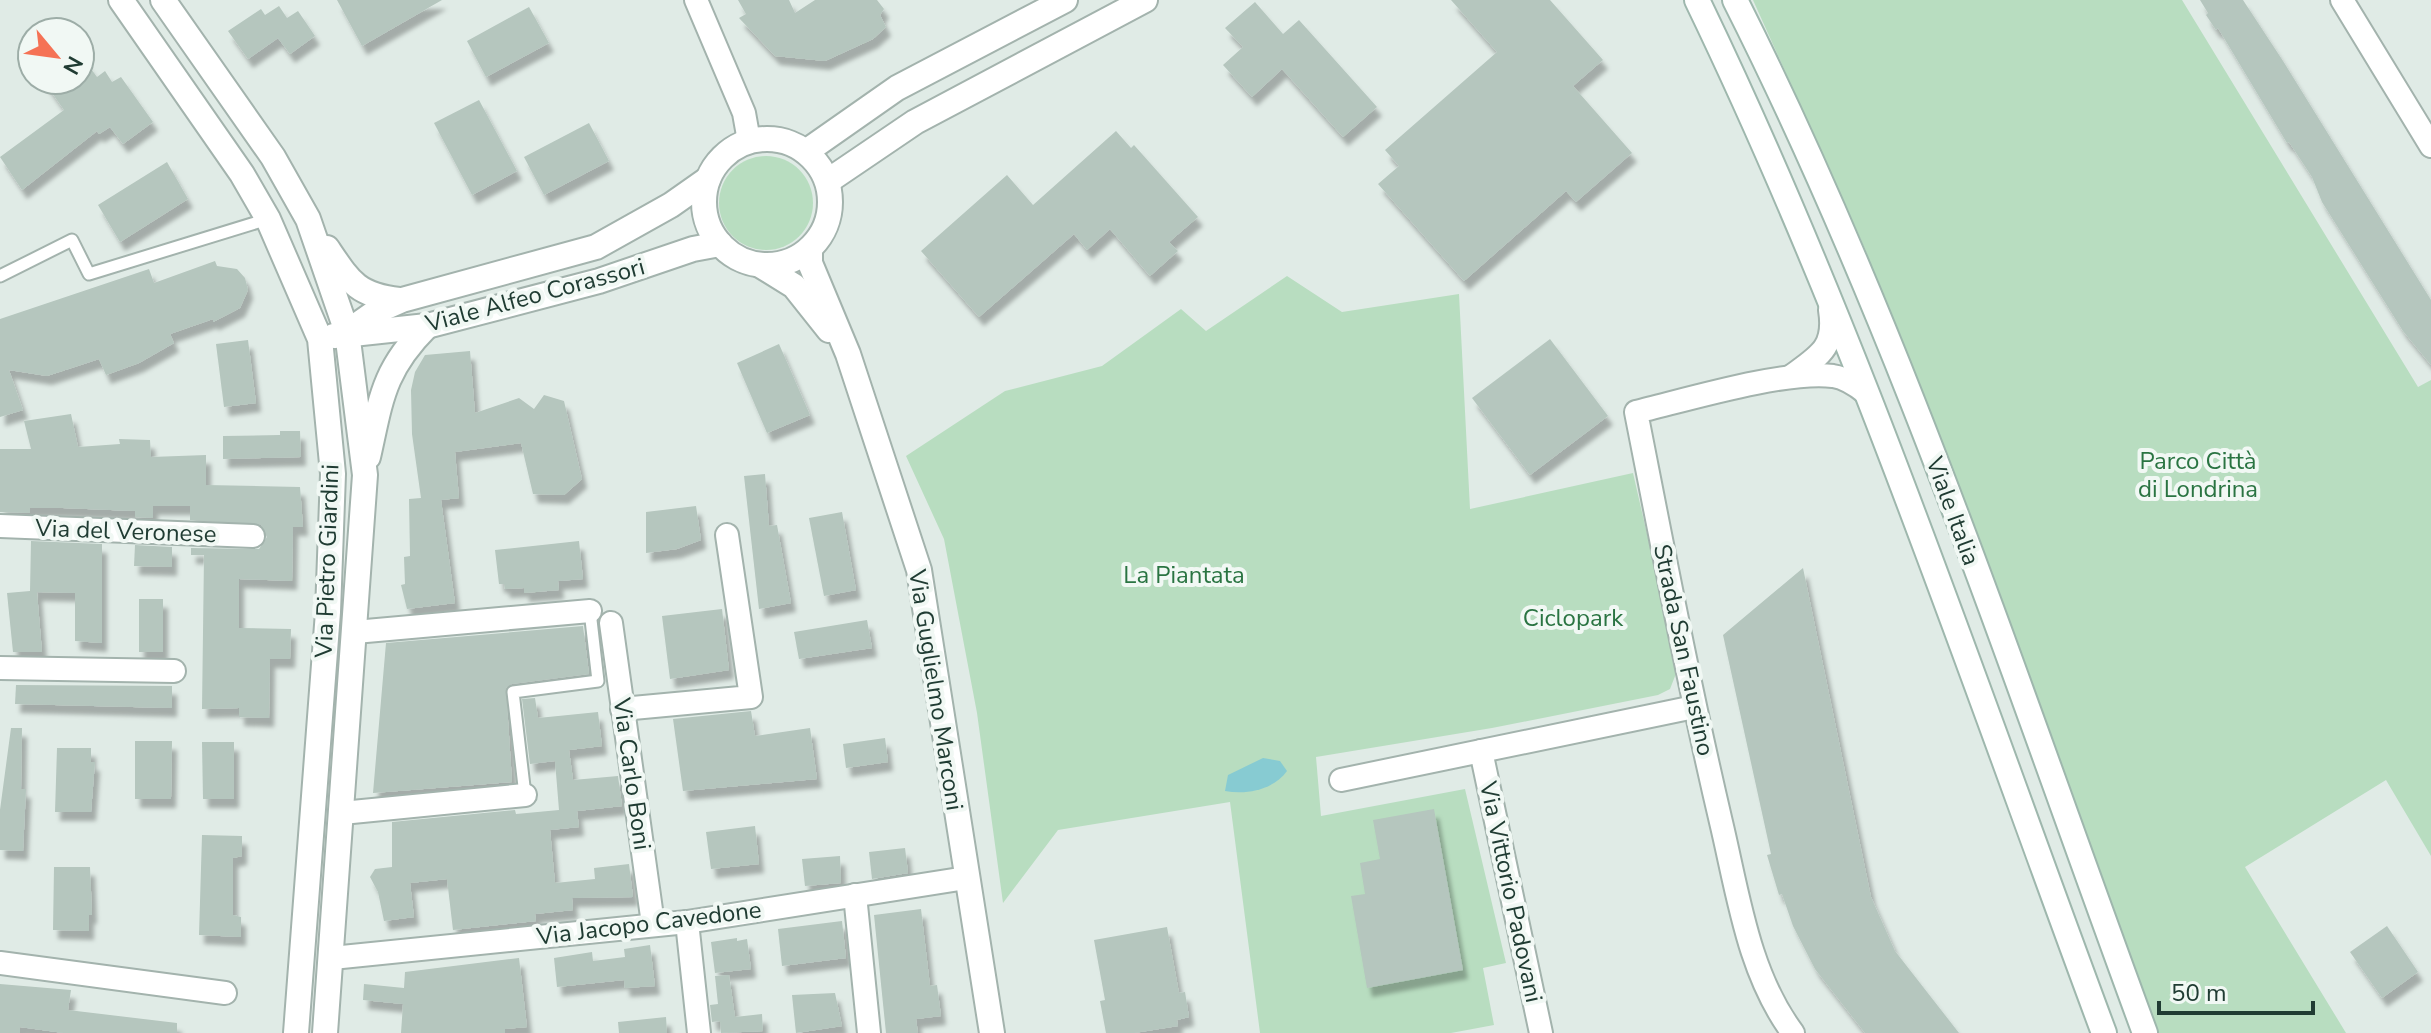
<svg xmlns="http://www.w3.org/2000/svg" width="2431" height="1033" viewBox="0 0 2431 1033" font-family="'Nunito Sans',sans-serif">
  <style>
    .green { fill: #b8ddc0 }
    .water { fill: #87cbd2 }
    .building { fill: #b5c6be; filter: url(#shadow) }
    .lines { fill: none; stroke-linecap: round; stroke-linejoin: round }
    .service-casing { stroke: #a3b3ad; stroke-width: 15 }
    .minor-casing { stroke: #a3b3ad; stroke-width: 26 }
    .tertiary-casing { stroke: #a3b3ad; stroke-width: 28 }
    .secondary-casing { stroke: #9eb7ad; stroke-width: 28 }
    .service { stroke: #fff; stroke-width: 11 }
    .minor { stroke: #fff; stroke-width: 22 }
    .tertiary { stroke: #fff; stroke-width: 24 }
    .secondary { stroke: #fff; stroke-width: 24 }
    .labels { text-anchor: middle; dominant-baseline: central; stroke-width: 8; stroke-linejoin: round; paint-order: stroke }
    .street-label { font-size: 24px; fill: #203c33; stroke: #f1f8f4 }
    .park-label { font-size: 24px; fill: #2a7442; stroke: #f1f8f4 }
  </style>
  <defs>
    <filter id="shadow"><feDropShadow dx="5" dy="9" stdDeviation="2" flood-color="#0004"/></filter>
  </defs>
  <rect width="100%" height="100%" fill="#e0ebe6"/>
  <!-- green -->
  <g class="green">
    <path d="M 1753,0 L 2182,0 L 2418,387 L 2431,380 L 2431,856 L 2386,780 L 2245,867 L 2346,1033 L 2157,1033 L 1865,249 Z"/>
    <circle cx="766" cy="203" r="47"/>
    <path d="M 1287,276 L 1342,312 L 1459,294 L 1470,509 L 1633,473 L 1675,656 L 1677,671 L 1670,689 L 1658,695 L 1492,728 L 1316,757 L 1321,816 L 1465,789 L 1506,963 L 1483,968 L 1494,1025 L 1451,1033 L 1260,1033 L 1230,802 L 1058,830 L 1003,903 L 977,713 L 944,539 L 906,456 L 1005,391 L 1102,366 L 1181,309 L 1206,331 Z"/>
  </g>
  <!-- water -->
  <path class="water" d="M 1263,758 L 1280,761 L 1287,771 C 1273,790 1247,795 1225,791 L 1228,775 Z"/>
  <!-- building -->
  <g class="building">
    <path d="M 337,0 L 442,0 L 362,46 Z"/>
    <path d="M 738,0 L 789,0 L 795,13 L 815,0 L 877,0 L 884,9 L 880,15 L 886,27 L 873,39 L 825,61 L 775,56 L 739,18 L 746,14 Z"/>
    <path d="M 1451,0 L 1550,0 L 1603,60 L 1573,86 L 1632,153 L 1576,202 L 1566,191 L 1464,281 L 1378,184 L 1399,166 L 1385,150 L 1497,52 Z"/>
    <path d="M 2200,0 L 2243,0 L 2283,61 L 2431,300 L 2431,365 L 2403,331 L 2322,202 L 2312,177 L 2289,142 L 2287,143 L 2218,28 L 2216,30 L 2206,15 L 2208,13 Z"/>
    <path d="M 1255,2 L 1283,34 L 1299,20 L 1377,107 L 1343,137 L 1282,69 L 1252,97 L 1223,65 L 1243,47 L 1225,28 Z"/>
    <path d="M 279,6 L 287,18 L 298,11 L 315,36 L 290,54 L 278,38 L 248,59 L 228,31 L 261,9 L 265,15 Z"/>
    <path d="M 529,7 L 549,43 L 486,77 L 467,41 Z"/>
    <path d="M 80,54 L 97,77 L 105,71 L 112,82 L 121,77 L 153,122 L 123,144 L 110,127 L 99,134 L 97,131 L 22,190 L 0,157 L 64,110 L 43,80 L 80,80 Z"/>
    <path d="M 479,100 L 517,171 L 472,195 L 434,123 Z"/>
    <path d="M 589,123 L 609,161 L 544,195 L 524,157 Z"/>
    <path d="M 1116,131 L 1131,148 L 1134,145 L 1198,217 L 1169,242 L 1178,251 L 1150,276 L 1110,229 L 1087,250 L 1074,234 L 979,317 L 921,251 L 1007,175 L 1033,205 Z"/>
    <path d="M 167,162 L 188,199 L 120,242 L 98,205 Z"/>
    <path d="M 215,261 L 217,266 L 237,269 L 245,278 L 248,290 L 240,308 L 213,322 L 213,319 L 170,334 L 174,343 L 139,363 L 106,375 L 99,359 L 47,376 L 9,370 L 23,410 L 0,417 L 0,319 L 149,269 L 154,283 Z"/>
    <path d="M 1550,339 L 1608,416 L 1530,475 L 1472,398 Z"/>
    <path d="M 248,340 L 256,403 L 224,407 L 216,344 Z"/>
    <path d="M 779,344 L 810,415 L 767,433 L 737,363 Z"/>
    <path d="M 470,351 L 475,413 L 519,398 L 534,409 L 544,395 L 564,401 L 582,479 L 564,495 L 533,494 L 521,443 L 455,452 L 459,498 L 441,500 L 455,603 L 407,609 L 401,585 L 405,584 L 404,557 L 410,556 L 409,499 L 421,498 L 412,434 L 411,390 L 415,372 L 425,355 Z"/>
    <path d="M 71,414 L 78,447 L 120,444 L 119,439 L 150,440 L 151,457 L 206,455 L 206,485 L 300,487 L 303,527 L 293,527 L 292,581 L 239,579 L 239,628 L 291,629 L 290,659 L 270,659 L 269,718 L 239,717 L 239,708 L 202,709 L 204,555 L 191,555 L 191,548 L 259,549 L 267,537 L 261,525 L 190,520 L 190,506 L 153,506 L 153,518 L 135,517 L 135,511 L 63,508 L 30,508 L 30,513 L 0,512 L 0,449 L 31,449 L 24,421 Z"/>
    <path d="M 280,431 L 300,431 L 301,457 L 223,459 L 223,436 L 280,435 Z"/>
    <path d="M 765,474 L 769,526 L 777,525 L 791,603 L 759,609 L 744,476 Z"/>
    <path d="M 696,506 L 701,540 L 677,549 L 646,553 L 646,512 Z"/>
    <path d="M 842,512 L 856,590 L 824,596 L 809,518 Z"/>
    <path d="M 31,541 L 102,544 L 102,643 L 75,641 L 75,593 L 37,592 L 42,652 L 13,652 L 7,593 L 30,591 Z"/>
    <path d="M 579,541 L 583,579 L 558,581 L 559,590 L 524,593 L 524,588 L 505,589 L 504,584 L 499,584 L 495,550 Z"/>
    <path d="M 135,545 L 172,547 L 172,567 L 134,566 Z"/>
    <path d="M 1803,568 L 1871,897 L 1895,951 L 1959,1033 L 1865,1033 L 1815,969 L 1793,926 L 1782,894 L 1779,895 L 1767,855 L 1771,854 L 1723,635 Z"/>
    <rect x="139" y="599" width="24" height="53"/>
    <path d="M 722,609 L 729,670 L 670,679 L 662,616 Z"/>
    <path d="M 867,620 L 872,648 L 799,659 L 794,632 Z"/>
    <path d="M 583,626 L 589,674 L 512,684 L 506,688 L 512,782 L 373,793 L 386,643 Z"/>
    <path d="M 16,685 L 172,686 L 172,708 L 15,704 Z"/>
    <path d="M 535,698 L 538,718 L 598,712 L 602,746 L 569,750 L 573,780 L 618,776 L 622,806 L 577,811 L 579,827 L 550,830 L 555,883 L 595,879 L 594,868 L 629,864 L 633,897 L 572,898 L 573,910 L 535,914 L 536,921 L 453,930 L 447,879 L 410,883 L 414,917 L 384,921 L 378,892 L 370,877 L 375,869 L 392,867 L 392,822 L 515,810 L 516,814 L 559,810 L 555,761 L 530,764 L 522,699 Z"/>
    <path d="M 751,711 L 755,736 L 810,728 L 817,779 L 683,791 L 673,719 Z"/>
    <path d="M 11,728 L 22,728 L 21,789 L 26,789 L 23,851 L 0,850 L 0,810 Z"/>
    <path d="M 885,738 L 888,762 L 846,768 L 843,744 Z"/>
    <path d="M 135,741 L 172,741 L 171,799 L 135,799 Z"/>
    <path d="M 202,742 L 234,742 L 234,799 L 203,799 Z"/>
    <path d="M 57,748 L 91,748 L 91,762 L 95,762 L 91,812 L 55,812 Z"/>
    <path d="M 1434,809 L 1463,970 L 1367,988 L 1351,896 L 1365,894 L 1360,863 L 1380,859 L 1373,820 Z"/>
    <path d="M 755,826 L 759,864 L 711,869 L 706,832 Z"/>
    <path d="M 202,835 L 242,836 L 242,856 L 233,858 L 233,915 L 241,917 L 241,937 L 199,935 Z"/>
    <path d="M 905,848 L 908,873 L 872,879 L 869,852 Z"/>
    <path d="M 840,856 L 841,883 L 805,886 L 802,859 Z"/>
    <path d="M 54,867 L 90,867 L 92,915 L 89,915 L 89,931 L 53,930 Z"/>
    <path d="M 921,909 L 930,986 L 937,985 L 941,1016 L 916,1019 L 918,1033 L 886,1033 L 874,915 Z"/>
    <path d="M 842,921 L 846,958 L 782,966 L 778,929 Z"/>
    <path d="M 2387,926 L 2418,972 L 2382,998 L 2350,952 Z"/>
    <path d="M 1167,927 L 1179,993 L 1185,992 L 1189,1017 L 1177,1020 L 1178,1026 L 1134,1033 L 1106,1033 L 1100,1001 L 1105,1000 L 1094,940 Z"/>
    <path d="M 737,938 L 737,941 L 747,939 L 751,969 L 715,973 L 711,942 Z"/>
    <path d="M 650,945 L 655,986 L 625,988 L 624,980 L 557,987 L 554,958 L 592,952 L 593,961 L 625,957 L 624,949 Z"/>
    <path d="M 519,958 L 527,1027 L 505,1029 L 505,1033 L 401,1033 L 403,1004 L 363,1000 L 364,984 L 404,988 L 405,972 Z"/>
    <path d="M 729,975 L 735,1017 L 762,1014 L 763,1031 L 721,1033 L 720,1021 L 712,1022 L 710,1005 L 718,1004 L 715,976 Z"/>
    <path d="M 0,984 L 71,990 L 68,1010 L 177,1023 L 177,1033 L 64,1033 L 20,1027 L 20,1033 L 0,1033 Z"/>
    <path d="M 835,993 L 842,1026 L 796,1033 L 792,995 Z"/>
    <path d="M 666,1017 L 667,1033 L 619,1033 L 618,1022 Z"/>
  </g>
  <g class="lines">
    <!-- service casing -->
    <g class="service-casing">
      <g id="service">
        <path d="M 0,276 L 72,240 L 89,274 L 268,219"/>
        <path d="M 525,795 L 513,692 L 598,681 L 590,611"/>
      </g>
    </g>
    <!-- minor casing -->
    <g class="minor-casing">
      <g id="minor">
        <path d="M 696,0 L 744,113 L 749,141"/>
        <path d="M 2342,0 L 2431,146"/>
        <path d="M 1790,377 C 1819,356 1836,348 1830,310"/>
        <path d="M 0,526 L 253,536"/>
        <path d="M 611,623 L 653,924"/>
        <path d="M 355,632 L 590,611"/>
        <path d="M 0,668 L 174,671"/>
        <path d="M 622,709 L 751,697 L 727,535"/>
        <path d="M 1481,751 L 1541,1033"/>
        <path d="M 1341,780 L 1694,707"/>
        <path d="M 342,813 L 525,795"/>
        <path d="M 855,895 L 869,1033"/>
        <path d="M 687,922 L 699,1033"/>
        <path d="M 332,958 L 687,922 L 966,878"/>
        <path d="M 0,963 L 225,993"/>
        <path d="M 1793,1033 C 1748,973 1738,893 1721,822 C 1689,686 1663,549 1636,412 C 1686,400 1785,370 1833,376 C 1846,378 1856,385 1866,393"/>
      </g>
    </g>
    <!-- tertiary casing -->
    <g class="tertiary-casing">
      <g id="tertiary">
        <path d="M 121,0 L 242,174 L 268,219 L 320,339 L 333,474 L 328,612 L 296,1033"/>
        <path d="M 163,0 L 273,157 L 308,219 L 347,332 L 365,475 L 325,1033"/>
        <circle cx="767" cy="202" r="63"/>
        <path d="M 807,151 L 897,88 L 1065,0"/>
        <path d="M 828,181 L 915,122 L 1145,0"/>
        <path d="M 327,248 C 350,282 357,295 399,300"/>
        <path d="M 810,249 L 810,263 L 848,354 L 919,570 L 992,1033"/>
        <path d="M 760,265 L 794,286 L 829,330"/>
        <path d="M 347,332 L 377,311 L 402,300 L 596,247 L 671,205 L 708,179"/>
        <path d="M 334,336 L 427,326 L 599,281 L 693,249 L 720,244"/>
        <path d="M 368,457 C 381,399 383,370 427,326"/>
      </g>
    </g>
    <!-- secondary casing -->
    <g class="secondary-casing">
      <g id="secondary">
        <path d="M 1697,0 C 1858,333 1975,687 2104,1033"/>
        <path d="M 1735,0 C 1902,331 2017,686 2145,1033"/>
      </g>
    </g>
    <!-- service -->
    <use href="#service" class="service"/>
    <!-- minor -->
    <use href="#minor" class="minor"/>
    <!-- tertiary -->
    <use href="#tertiary" class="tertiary"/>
    <!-- secondary -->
    <use href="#secondary" class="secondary"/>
  </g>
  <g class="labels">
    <!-- street labels -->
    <g class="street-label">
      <text transform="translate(535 295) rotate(-15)">Viale Alfeo Corassori</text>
      <text transform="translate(1953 511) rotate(70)">Viale Italia</text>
      <text transform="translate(126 531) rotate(2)">Via del Veronese</text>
      <text transform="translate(327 561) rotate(-88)">Via Pietro Giardini</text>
      <text transform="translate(1684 650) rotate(78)">Strada San Faustino</text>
      <text transform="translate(936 690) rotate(81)">Via Guglielmo Marconi</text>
      <text transform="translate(632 774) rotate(82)">Via Carlo Boni</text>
      <text transform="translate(1511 892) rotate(78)">Via Vittorio Padovani</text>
      <text transform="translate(649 923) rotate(-7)">Via Jacopo Cavedone</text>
    </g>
    <!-- park labels -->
    <g class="park-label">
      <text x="2198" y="461">Parco Città<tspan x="2198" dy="28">di Londrina</tspan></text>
      <text x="1184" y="575">La Piantata</text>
      <text x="1573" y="618">Ciclopark</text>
    </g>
  </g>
  <!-- north arrow -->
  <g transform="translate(56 56) rotate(119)"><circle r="38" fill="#f1f8f4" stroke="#9dada7" stroke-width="2"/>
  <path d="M0-6L14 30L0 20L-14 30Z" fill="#f57255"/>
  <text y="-12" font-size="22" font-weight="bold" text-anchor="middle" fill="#203c33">N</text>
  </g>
  <!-- scale -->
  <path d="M2159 1001v12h154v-12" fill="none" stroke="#203c33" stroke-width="4"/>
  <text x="2171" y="1001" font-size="24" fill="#203c33" stroke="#f1f8f4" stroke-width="6" paint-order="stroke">50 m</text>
</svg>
